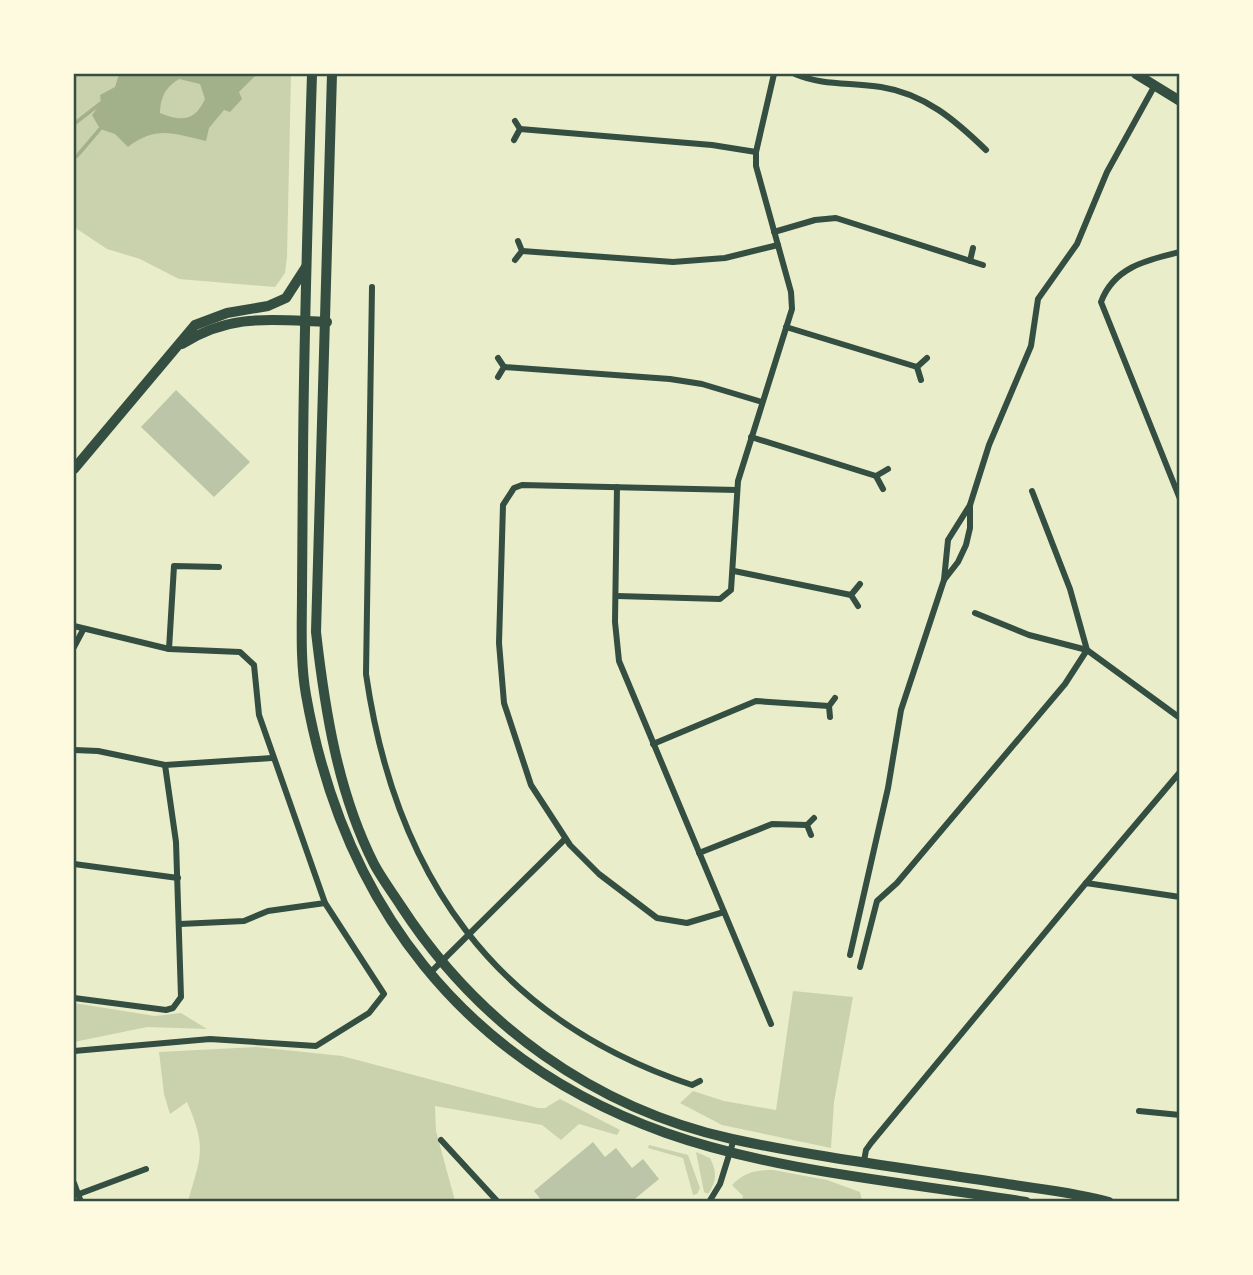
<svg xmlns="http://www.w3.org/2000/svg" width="1253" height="1275" viewBox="0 0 1253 1275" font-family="Ubuntu,sans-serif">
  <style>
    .green { fill: #cad2ad }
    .water { fill: #a3b18a; fill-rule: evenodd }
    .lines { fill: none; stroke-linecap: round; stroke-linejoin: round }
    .stream { stroke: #a3b18a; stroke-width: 3.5 }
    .building { fill: #bcc5a7 }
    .minor { stroke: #344e41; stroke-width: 6 }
    .primary { stroke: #344e41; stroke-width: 10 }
    .trunk { stroke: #344e41; stroke-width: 10 }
    .neatline { fill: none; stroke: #344e41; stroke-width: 2.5 }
  </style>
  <rect width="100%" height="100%" fill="#e9edc9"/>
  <!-- green -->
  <g class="green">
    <path d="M 74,74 L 291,74 L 287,257 L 285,273 L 275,287 L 179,279 L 140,259 L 107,249 L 74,227 Z"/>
    <path d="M 793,991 L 853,997 L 834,1102 L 831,1148 L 722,1125 L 680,1103 L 693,1091 L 724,1101 L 776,1110 Z"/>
    <path d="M 74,1003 L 155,1016 L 181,1013 L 207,1029 L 147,1027 L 74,1042 Z"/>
    <path d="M 256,1047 L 342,1056 L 538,1108 L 545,1108 L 560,1099 L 620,1130 L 617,1135 L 579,1124 L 561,1140 L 542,1125 L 435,1106 L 436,1131 L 455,1201 L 188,1201 C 201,1156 207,1148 187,1102 L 170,1114 L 164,1094 L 159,1052 Z"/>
    <path d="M 649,1145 L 688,1155 L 700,1188 L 697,1194 L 693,1195 L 683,1158 L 648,1148 Z"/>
    <path d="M 696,1152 L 710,1158 C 717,1172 717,1181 708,1194 L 704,1192 Z"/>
    <path d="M 773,1170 L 827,1180 L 860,1192 L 862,1201 L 742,1201 L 743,1196 L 732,1185 C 745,1172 755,1170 773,1170 Z"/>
  </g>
  <!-- water -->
  <path class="water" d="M 119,74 L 257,74 L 239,92 L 242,99 L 230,112 L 224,110 L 209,128 L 206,141 C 173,134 157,125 128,147 L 115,134 L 100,129 L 92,115 L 101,103 L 100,95 L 115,87 ZM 179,79 L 200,84 L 205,99 C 195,121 182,122 160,113 C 161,96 165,88 179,79 Z"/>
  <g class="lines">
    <!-- stream -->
    <g class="stream">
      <path d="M 74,124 L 101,103"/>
      <path d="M 77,156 L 100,129"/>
    </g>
  </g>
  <!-- building -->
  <g class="building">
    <path d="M 176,390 L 250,462 L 214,497 L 141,427 Z"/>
    <path d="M 593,1142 L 605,1157 L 616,1148 L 632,1168 L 643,1159 L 659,1179 L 631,1202 L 543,1202 L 534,1191 Z"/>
  </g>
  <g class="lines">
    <!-- minor -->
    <g class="minor">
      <path d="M 795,74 C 823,86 851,82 881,87 C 925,94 955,120 986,150"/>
      <path d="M 520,129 L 712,145 L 756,152"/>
      <path d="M 514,140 L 520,129 L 515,121"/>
      <path d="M 774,232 L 815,220 L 836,218 L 983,265"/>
      <path d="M 522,251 L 673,262 L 725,258 L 778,245"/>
      <path d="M 1180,252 C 1147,260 1114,267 1101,302 L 1180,499"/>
      <path d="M 515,260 L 522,251 L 518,241"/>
      <path d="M 970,261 L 973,248"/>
      <path d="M 372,287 L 366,674 C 395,875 494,1019 692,1085 L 700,1081"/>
      <path d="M 786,327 L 917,367"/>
      <path d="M 504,367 L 670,379 L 702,384 L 762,402"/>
      <path d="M 498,377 L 504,367 L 498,358"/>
      <path d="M 921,380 L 917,367 L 927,358"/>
      <path d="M 751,437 L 876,476"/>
      <path d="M 617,487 L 615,622 L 619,661 L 771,1024"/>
      <path d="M 883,489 L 876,476 L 888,469"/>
      <path d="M 1032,491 L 1070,589 L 1087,650 L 1180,718"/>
      <path d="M 734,571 L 851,595"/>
      <path d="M 944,580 L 948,540 L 970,505"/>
      <path d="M 617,596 L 720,599 L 731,590 L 738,481 L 792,309 L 791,292 L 756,166 L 756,152 L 774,74"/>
      <path d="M 858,606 L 851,595 L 860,584"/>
      <path d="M 74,626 L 169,649 L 240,652 L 254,665 L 259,715 L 325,903 L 384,994 L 369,1013 L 316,1046 L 210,1039 L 74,1051"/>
      <path d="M 74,647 L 83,630"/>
      <path d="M 169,649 L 174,566 L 219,567"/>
      <path d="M 830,717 L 829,706 L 835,698"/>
      <path d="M 653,744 L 756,701 L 829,706"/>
      <path d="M 74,750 L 98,751 L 165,765 L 272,758"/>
      <path d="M 811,835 L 807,825 L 814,818"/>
      <path d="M 699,853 L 772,824 L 807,825"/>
      <path d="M 74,864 L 178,878"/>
      <path d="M 1086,883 L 1180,772"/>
      <path d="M 724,912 L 687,923 L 657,918 L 599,874 L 570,845 L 531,785 L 504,703 L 499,643 L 503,505 L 514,488 L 522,485 L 737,490"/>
      <path d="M 180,924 L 244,921 L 268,911 L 325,903"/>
      <path d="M 850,955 L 888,788 L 901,710 L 944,580 L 958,562 L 966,545 L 970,528 L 970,505 L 989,445 L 1031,346 L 1038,299 L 1077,244 L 1107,172 L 1155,85"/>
      <path d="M 860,967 L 877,901 L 897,883 L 1065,684 L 1087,650 L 1029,635 L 975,613"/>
      <path d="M 430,973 L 565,839"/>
      <path d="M 74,998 L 166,1010 L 173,1008 L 181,997 L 176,842 L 165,765"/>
      <path d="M 1139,1111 L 1180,1115"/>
      <path d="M 441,1140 L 498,1202"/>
      <path d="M 864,1161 L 866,1150 L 871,1143 L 1086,883 L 1180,897"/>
      <path d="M 74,1183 L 81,1202"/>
      <path d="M 79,1194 L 146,1169"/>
      <path d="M 709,1202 L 720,1184 L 734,1139"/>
    </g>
    <!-- primary -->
    <g class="primary">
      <path d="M 1136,74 L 1180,101"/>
      <path d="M 182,344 C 231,313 271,320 327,322"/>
      <path d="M 74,469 L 195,325 L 227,313 L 268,306 L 286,298 L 306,267"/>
    </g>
    <!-- trunk -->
    <g class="trunk">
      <path d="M 312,74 C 308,201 304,328 303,456 C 303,501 302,546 302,591 C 302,625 300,661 306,695 C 343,904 463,1061 666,1133 C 780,1173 907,1182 1026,1202"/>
      <path d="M 332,74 L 316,632 C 325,711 338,793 374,864 C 382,879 392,892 401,906 C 477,1023 593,1108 732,1139 C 820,1158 912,1169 1001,1183 C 1037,1189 1074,1192 1109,1202"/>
    </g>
  </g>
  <!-- border -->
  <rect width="1253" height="1275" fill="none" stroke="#fefae0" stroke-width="150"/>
  <rect x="75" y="75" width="1103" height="1125" class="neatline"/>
</svg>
